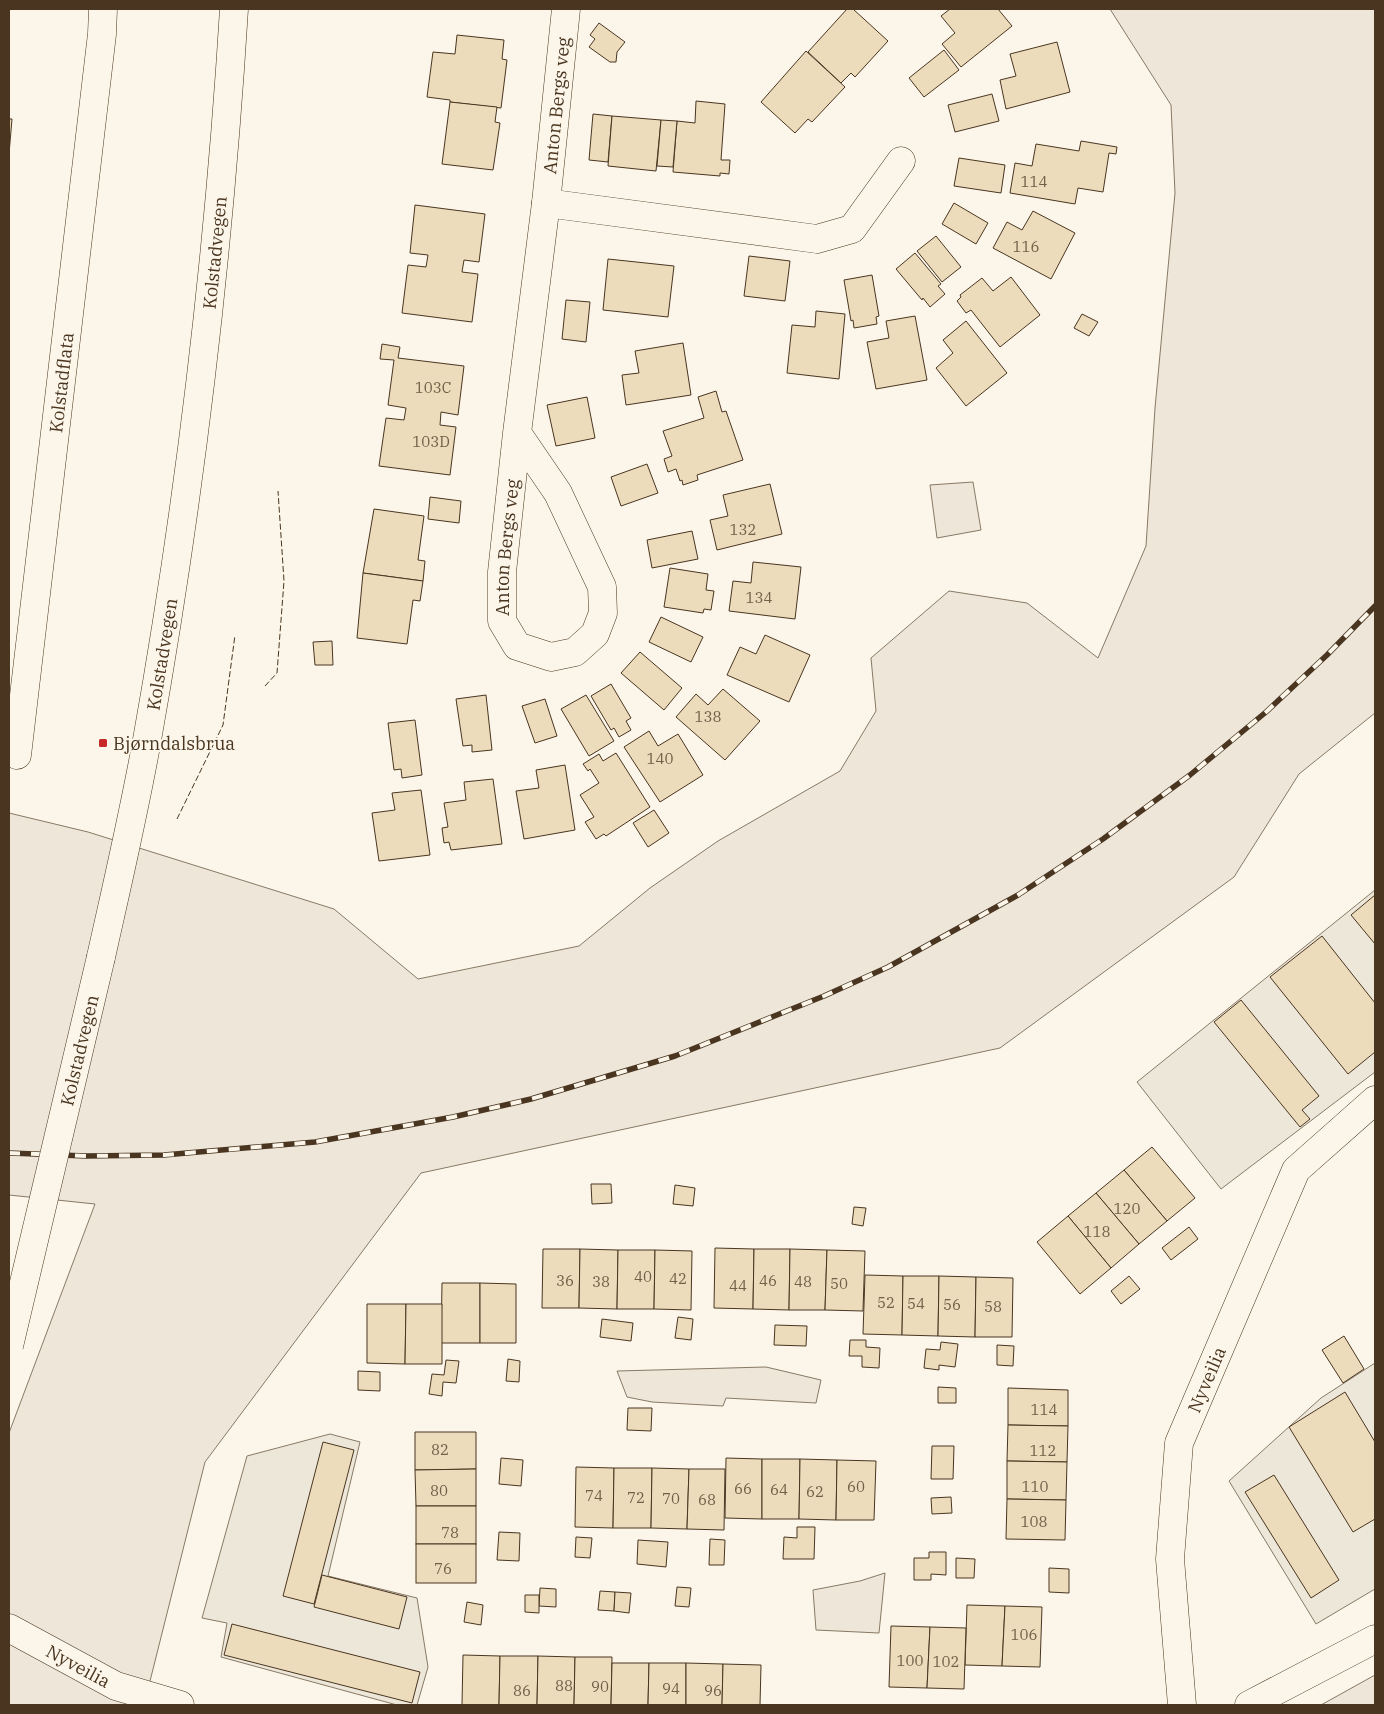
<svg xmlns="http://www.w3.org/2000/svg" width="1384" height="1714" viewBox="0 0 1384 1714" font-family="'IBM Plex Serif',serif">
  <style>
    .green { fill: #ede6d9; stroke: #887966 }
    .parking { fill: #ede7d9; stroke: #887966 }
    .building { fill: #ecdcbc; stroke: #4a3520 }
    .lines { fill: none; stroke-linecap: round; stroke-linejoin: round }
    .street-casing { stroke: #4a3520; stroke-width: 29 }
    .secondary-casing { stroke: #4a3520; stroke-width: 29 }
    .street { stroke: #fbf6e9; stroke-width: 28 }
    .secondary { stroke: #fbf6e9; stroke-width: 28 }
    .rail-casing { stroke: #4a3520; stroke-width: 5.5 }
    .rail { stroke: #fbf6e9; stroke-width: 4; stroke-dasharray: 11; stroke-linecap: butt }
    .secondary-bridge-casing { stroke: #4a3520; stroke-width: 29; stroke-linecap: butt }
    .secondary-bridge { stroke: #fbf6e9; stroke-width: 28 }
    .fence { stroke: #4a3520; stroke-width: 1; stroke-dasharray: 6 2.5; stroke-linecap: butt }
    .poi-dot { fill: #c62828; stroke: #fbf6e9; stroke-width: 2 }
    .labels { text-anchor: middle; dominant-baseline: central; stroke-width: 4; stroke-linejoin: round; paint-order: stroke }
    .number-label { font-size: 15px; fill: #725f47 }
    .street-label { font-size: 18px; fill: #4a3520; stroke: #fbf6e9 }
    .poi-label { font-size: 18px; fill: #4a3520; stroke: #fbf6e9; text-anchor: start }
  </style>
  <rect width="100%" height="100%" fill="#fbf6e9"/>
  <!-- green -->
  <g class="green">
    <path d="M 1110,9 L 1375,9 L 1375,713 L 1299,774 L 1234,877 L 1000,1048 L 421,1173 L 205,1462 L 144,1705 L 9,1705 L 9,1433 L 95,1204 L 9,1195 L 9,813 L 88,832 L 334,909 L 418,979 L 579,946 L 650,888 L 718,841 L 840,771 L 876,711 L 871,658 L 949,591 L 1027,603 L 1098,658 L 1146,546 L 1155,408 L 1175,193 L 1171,105 Z"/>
    <path d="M 973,482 L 981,530 L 937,538 L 930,485 Z"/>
    <path d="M 766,1367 L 821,1380 L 816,1403 L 726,1398 L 723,1406 L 652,1402 L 627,1397 L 617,1371 Z"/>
    <path d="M 885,1573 L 879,1633 L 816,1630 L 813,1590 L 860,1581 Z"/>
    <path d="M 1375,1675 L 1375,1705 L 1321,1705 Z"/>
  </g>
  <!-- parking -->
  <g class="parking">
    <path d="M 1375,890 L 1375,1072 L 1221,1189 L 1137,1082 Z"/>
    <path d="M 1375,1363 L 1375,1589 L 1316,1624 L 1229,1481 L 1321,1398 Z"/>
    <path d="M 330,1434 L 360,1442 L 328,1576 L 417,1598 L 428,1667 L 417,1705 L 397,1705 L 221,1657 L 227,1623 L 202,1618 L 247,1456 Z"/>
  </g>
  <!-- building -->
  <g class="building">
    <path d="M 847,9 L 853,9 L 888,41 L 855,77 L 851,73 L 841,83 L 808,52 Z"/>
    <path d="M 950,9 L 998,9 L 1012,26 L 961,67 L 942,44 L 955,33 L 941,16 Z"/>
    <path d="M 599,23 L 625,42 L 617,52 L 616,62 L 610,62 L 589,47 L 595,39 L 590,35 Z"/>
    <path d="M 457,35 L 504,40 L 502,59 L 507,60 L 501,108 L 450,102 L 450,100 L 427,97 L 433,52 L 455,54 Z"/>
    <path d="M 1057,42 L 1070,92 L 1006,109 L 1000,80 L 1016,76 L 1010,54 Z"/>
    <path d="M 944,50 L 959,70 L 924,97 L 909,78 Z"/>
    <path d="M 806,51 L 845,87 L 812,122 L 808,119 L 795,133 L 761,102 Z"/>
    <path d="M 992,94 L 999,121 L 955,132 L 948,105 Z"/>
    <path d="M 696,101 L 725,104 L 721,160 L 730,160 L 729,174 L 720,173 L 720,176 L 673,172 L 677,121 L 695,123 Z"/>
    <path d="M 450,102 L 497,107 L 495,122 L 500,123 L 493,170 L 442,164 Z"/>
    <path d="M 593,114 L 612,116 L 608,162 L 589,160 Z"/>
    <path d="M 612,116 L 661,120 L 656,171 L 608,166 Z"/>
    <path d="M 9,119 L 12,119 L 9,154 Z"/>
    <path d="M 661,120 L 677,121 L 673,167 L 657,166 Z"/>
    <path d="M 1081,141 L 1117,147 L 1116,154 L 1109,153 L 1103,192 L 1078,188 L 1075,204 L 1010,193 L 1015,163 L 1032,166 L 1036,144 L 1079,151 Z"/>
    <path d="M 959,158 L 1005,165 L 1001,193 L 954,186 Z"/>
    <path d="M 954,203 L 988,223 L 976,244 L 942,224 Z"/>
    <path d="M 415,205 L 485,214 L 479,262 L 464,260 L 462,272 L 478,274 L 472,322 L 402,313 L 408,265 L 426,267 L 428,255 L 410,253 Z"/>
    <path d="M 1033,211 L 1075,233 L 1051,279 L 993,248 L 1007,222 L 1022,230 Z"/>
    <path d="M 936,236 L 961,267 L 942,282 L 917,251 Z"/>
    <path d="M 915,253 L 941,284 L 938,286 L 945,294 L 930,307 L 923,298 L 922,300 L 896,269 Z"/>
    <path d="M 749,256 L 790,261 L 785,301 L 744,296 Z"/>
    <path d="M 608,259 L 674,266 L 668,317 L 603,310 Z"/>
    <path d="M 872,275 L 879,316 L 876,317 L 877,324 L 854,328 L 853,320 L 851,321 L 844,280 Z"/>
    <path d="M 1011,277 L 1040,315 L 1000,347 L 971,310 L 966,313 L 957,301 L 961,297 L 960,295 L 982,278 L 993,291 Z"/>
    <path d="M 566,300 L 590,302 L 586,342 L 562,339 Z"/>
    <path d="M 816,311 L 845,314 L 839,379 L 787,373 L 792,325 L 815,327 Z"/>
    <path d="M 1082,314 L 1098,322 L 1089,336 L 1074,328 Z"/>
    <path d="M 915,316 L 927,380 L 876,389 L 867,342 L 889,338 L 886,321 Z"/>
    <path d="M 966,321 L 1007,373 L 966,406 L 936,368 L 953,353 L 943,340 Z"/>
    <path d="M 683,343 L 691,395 L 626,405 L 622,375 L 639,373 L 635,351 Z"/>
    <path d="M 382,344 L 400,347 L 398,358 L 464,366 L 458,415 L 441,412 L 440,425 L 456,427 L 450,475 L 379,466 L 386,418 L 404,420 L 406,408 L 388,405 L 394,360 L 380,359 Z"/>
    <path d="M 716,391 L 722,412 L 726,411 L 743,460 L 697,475 L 698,480 L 683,485 L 682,480 L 680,481 L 676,469 L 668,472 L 664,459 L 672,456 L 663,431 L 704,418 L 698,397 Z"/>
    <path d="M 587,397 L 595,438 L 556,446 L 547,405 Z"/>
    <path d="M 647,464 L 658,493 L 621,506 L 611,477 Z"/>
    <path d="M 770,484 L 782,534 L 717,550 L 710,520 L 728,516 L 723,495 Z"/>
    <path d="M 430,497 L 461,501 L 459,523 L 428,519 Z"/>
    <path d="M 374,509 L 424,516 L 418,560 L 425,561 L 423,581 L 363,573 Z"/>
    <path d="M 692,531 L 698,559 L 652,568 L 647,540 Z"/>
    <path d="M 753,562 L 801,567 L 795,619 L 729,611 L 733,581 L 751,583 Z"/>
    <path d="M 670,568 L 708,574 L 706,590 L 714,591 L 711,610 L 704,609 L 703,613 L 664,607 Z"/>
    <path d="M 363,573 L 423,581 L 420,601 L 413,600 L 407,644 L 357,638 Z"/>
    <path d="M 661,617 L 703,637 L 691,662 L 649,642 Z"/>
    <path d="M 765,635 L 810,655 L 789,702 L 727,675 L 740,647 L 756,654 Z"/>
    <path d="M 332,641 L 333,665 L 315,665 L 313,642 Z"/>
    <path d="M 640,652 L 682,688 L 664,710 L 621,673 Z"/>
    <path d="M 611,684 L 631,718 L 626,721 L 631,730 L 619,737 L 614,728 L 611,730 L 591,696 Z"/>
    <path d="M 723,689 L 760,721 L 725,760 L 676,717 L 696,694 L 708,705 Z"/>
    <path d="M 486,695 L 492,750 L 472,752 L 472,745 L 463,746 L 456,699 Z"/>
    <path d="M 586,695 L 614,741 L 589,756 L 561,709 Z"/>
    <path d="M 545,699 L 557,736 L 535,743 L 522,706 Z"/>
    <path d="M 415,720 L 422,775 L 402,778 L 401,769 L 394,770 L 388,723 Z"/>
    <path d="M 649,731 L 658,746 L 678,734 L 703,775 L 660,802 L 624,747 Z"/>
    <path d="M 616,753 L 650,807 L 606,836 L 604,834 L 596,839 L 585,822 L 594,817 L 580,795 L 599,783 L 590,769 L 588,771 L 583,764 L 599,754 L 603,761 Z"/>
    <path d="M 565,765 L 575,830 L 524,839 L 516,791 L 539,788 L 536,770 Z"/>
    <path d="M 493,779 L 502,844 L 451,850 L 449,842 L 444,843 L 442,828 L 448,827 L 444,803 L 466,800 L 464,782 Z"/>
    <path d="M 421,790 L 430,855 L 379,861 L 372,813 L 395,810 L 392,793 Z"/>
    <path d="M 654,810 L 669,833 L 648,847 L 633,823 Z"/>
    <path d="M 1375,895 L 1375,944 L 1351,915 Z"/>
    <path d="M 1322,936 L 1375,1003 L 1375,1052 L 1348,1074 L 1270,977 Z"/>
    <path d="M 1241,1000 L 1319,1096 L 1302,1110 L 1310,1119 L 1300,1127 L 1214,1022 Z"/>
    <path d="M 1152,1147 L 1195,1198 L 1167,1221 L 1124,1170 Z"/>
    <path d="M 1124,1170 L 1167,1221 L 1139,1244 L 1096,1193 Z"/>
    <path d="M 591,1184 L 611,1184 L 612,1203 L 592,1204 Z"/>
    <path d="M 675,1185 L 695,1188 L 693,1206 L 673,1204 Z"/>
    <path d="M 1096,1193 L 1139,1244 L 1111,1268 L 1068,1216 Z"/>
    <path d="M 854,1207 L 866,1208 L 863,1226 L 852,1224 Z"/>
    <path d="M 1068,1216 L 1111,1268 L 1080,1294 L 1037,1242 Z"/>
    <path d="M 1189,1227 L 1198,1239 L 1171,1260 L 1162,1248 Z"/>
    <path d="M 715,1248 L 754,1249 L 753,1309 L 714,1308 Z"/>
    <path d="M 543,1249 L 580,1249 L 579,1308 L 542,1308 Z"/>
    <path d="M 580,1249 L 618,1250 L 617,1309 L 579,1308 Z"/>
    <path d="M 754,1249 L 790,1249 L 789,1310 L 753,1309 Z"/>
    <path d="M 790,1249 L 827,1250 L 825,1310 L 789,1310 Z"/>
    <path d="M 618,1250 L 655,1250 L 654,1309 L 617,1309 Z"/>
    <path d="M 655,1250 L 692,1251 L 691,1310 L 654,1309 Z"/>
    <path d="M 827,1250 L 865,1251 L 863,1311 L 825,1310 Z"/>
    <path d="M 865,1275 L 903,1276 L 902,1335 L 863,1334 Z"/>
    <path d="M 903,1276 L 939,1276 L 938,1336 L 902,1335 Z"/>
    <path d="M 939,1276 L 976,1277 L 975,1337 L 938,1336 Z"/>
    <path d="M 1129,1276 L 1140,1289 L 1121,1304 L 1111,1291 Z"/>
    <path d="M 976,1277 L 1013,1278 L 1012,1337 L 975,1337 Z"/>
    <path d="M 442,1283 L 480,1283 L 480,1343 L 441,1343 Z"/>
    <path d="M 480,1283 L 516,1284 L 516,1343 L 480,1343 Z"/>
    <path d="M 367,1304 L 406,1304 L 405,1364 L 367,1363 Z"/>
    <path d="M 406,1304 L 442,1304 L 442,1364 L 405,1364 Z"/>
    <path d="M 678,1317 L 693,1319 L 691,1340 L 675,1338 Z"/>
    <path d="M 602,1319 L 633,1323 L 631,1341 L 600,1337 Z"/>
    <path d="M 775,1325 L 807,1326 L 806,1346 L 774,1345 Z"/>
    <path d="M 1344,1336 L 1364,1369 L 1343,1383 L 1322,1350 Z"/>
    <path d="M 850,1340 L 866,1340 L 866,1347 L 880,1348 L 879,1368 L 862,1367 L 862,1356 L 849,1356 Z"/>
    <path d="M 941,1342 L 958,1344 L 955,1367 L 939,1365 L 939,1370 L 924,1368 L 926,1349 L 940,1350 Z"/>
    <path d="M 997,1345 L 1014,1346 L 1013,1366 L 997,1365 Z"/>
    <path d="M 508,1359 L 520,1361 L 519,1382 L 506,1381 Z"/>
    <path d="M 446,1360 L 459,1361 L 456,1383 L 443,1382 L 442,1396 L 429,1394 L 432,1374 L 444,1375 Z"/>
    <path d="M 358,1371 L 380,1372 L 380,1391 L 358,1390 Z"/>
    <path d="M 938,1387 L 956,1388 L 956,1403 L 938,1403 Z"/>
    <path d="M 1008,1388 L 1068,1390 L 1068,1426 L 1008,1425 Z"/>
    <path d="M 1345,1392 L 1375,1442 L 1375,1519 L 1353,1532 L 1289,1427 Z"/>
    <path d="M 628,1408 L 652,1408 L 651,1431 L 627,1430 Z"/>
    <path d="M 1008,1425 L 1068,1426 L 1067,1462 L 1007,1461 Z"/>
    <path d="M 415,1432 L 476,1432 L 476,1469 L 415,1470 Z"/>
    <path d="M 323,1442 L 354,1450 L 314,1604 L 283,1596 Z"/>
    <path d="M 932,1446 L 954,1446 L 953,1479 L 931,1479 Z"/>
    <path d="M 501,1458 L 523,1460 L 521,1486 L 499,1484 Z"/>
    <path d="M 726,1458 L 762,1459 L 762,1519 L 725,1518 Z"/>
    <path d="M 762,1459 L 800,1459 L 799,1519 L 762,1519 Z"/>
    <path d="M 800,1459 L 837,1460 L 836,1520 L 799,1519 Z"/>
    <path d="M 837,1460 L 876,1461 L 874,1520 L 836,1520 Z"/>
    <path d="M 1007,1461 L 1067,1462 L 1066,1500 L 1007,1499 Z"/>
    <path d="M 576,1467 L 614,1468 L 613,1528 L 575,1527 Z"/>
    <path d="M 614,1468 L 652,1468 L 651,1528 L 613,1528 Z"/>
    <path d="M 652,1468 L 689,1469 L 687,1529 L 651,1528 Z"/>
    <path d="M 476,1469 L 476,1506 L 416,1506 L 415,1470 Z"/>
    <path d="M 689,1469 L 725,1469 L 724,1530 L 687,1529 Z"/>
    <path d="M 1274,1475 L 1339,1580 L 1311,1598 L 1245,1492 Z"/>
    <path d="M 951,1497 L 952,1513 L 932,1514 L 931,1498 Z"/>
    <path d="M 1007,1499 L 1066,1500 L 1065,1540 L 1006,1539 Z"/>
    <rect x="416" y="1506" width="60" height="38"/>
    <path d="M 797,1527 L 815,1527 L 814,1559 L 783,1559 L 784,1537 L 797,1538 Z"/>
    <path d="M 499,1532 L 520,1533 L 519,1561 L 497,1560 Z"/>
    <path d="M 576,1537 L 592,1538 L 590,1558 L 575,1557 Z"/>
    <path d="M 710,1539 L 725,1540 L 724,1565 L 709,1565 Z"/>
    <path d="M 638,1540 L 668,1542 L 666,1567 L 637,1564 Z"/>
    <rect x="416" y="1544" width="60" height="39"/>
    <path d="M 929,1552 L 946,1552 L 946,1575 L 931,1574 L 931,1580 L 914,1580 L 914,1558 L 929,1558 Z"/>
    <path d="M 956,1558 L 975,1559 L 974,1578 L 956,1578 Z"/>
    <path d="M 1049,1568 L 1069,1569 L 1069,1593 L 1049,1592 Z"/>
    <path d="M 322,1575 L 407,1597 L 399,1629 L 314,1607 Z"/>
    <path d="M 677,1587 L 691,1588 L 689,1607 L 675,1606 Z"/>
    <path d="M 540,1588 L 556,1589 L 556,1607 L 539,1606 Z"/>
    <path d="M 600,1591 L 615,1592 L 614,1611 L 598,1610 Z"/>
    <path d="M 615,1592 L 631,1593 L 629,1613 L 614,1611 Z"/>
    <path d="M 525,1595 L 539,1595 L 539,1613 L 525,1612 Z"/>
    <path d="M 467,1602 L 483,1605 L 481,1625 L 464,1622 Z"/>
    <path d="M 967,1605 L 1005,1606 L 1002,1666 L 965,1665 Z"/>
    <path d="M 1005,1606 L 1042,1607 L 1040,1667 L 1002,1666 Z"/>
    <path d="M 232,1624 L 420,1672 L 412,1703 L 224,1655 Z"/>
    <path d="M 891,1626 L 930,1627 L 927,1688 L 889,1687 Z"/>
    <path d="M 930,1627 L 966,1628 L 964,1689 L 927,1688 Z"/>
    <path d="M 463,1655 L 500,1656 L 499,1705 L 462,1705 Z"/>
    <path d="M 500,1656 L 538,1656 L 537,1705 L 499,1705 Z"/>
    <path d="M 538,1656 L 575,1657 L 574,1705 L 537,1705 Z"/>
    <path d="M 575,1657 L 612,1657 L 611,1705 L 574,1705 Z"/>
    <path d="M 612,1663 L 649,1663 L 648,1705 L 611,1705 Z"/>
    <path d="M 649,1663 L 686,1663 L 686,1705 L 648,1705 Z"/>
    <path d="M 686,1663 L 723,1664 L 722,1705 L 686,1705 Z"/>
    <path d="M 723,1664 L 761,1665 L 760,1705 L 722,1705 Z"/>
  </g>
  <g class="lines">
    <!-- street casing -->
    <g class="street-casing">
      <g id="street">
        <path d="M 546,203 L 817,239 L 852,229 L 901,161"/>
        <path id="s1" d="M 517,433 L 558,493 L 602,587 L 603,613 L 595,634 L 575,652 L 551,657 L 517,646 L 502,621 L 502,572 L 517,433 L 546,203 L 566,9"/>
        <path id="s2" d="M 17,755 L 102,34 L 103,9"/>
        <path id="s3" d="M 9,1628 L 116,1686 L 180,1705"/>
        <path id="s4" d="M 1182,1705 L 1170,1559 L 1179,1443 L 1296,1170 L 1375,1100"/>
        <path d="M 1249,1705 L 1375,1639"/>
      </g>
    </g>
    <!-- secondary casing -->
    <g class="secondary-casing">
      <g id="secondary">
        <path id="s5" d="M 101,957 C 117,885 134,813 147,740 C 190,499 219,253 234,9"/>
      </g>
    </g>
    <!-- street -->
    <use href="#street" class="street"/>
    <!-- secondary -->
    <use href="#secondary" class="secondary"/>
    <!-- rail casing -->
    <g class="rail-casing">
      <path id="rail" d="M 9,1153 L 86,1156 L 164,1155 L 315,1142 L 453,1117 L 531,1099 L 675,1056 L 824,996 L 888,967 L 1018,895 L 1103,839 L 1190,775 L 1266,712 L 1327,655 L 1375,606"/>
    </g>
    <!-- rail -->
    <use href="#rail" class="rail"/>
    <!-- secondary-bridge casing -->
    <g class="secondary-bridge-casing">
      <g id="secondary-bridge">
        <path id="s6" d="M 9,1346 L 101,957"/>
      </g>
    </g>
    <!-- secondary-bridge -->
    <use href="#secondary-bridge" class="secondary-bridge"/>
    <!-- fence -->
    <g class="fence">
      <path d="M 265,686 L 277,673 L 284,581 L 278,491"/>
      <path d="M 177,819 L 223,725 L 235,635"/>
    </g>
  </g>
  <!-- markers -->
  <rect class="poi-dot" x="98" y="738" width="10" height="10" rx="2.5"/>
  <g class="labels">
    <!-- number labels -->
    <g class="number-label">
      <text x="1034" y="181">114</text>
      <text x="1026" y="246">116</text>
      <text x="433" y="387">103C</text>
      <text x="431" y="441">103D</text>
      <text x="743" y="529">132</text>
      <text x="759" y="597">134</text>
      <text x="708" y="716">138</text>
      <text x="660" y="758">140</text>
      <text x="1127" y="1208">120</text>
      <text x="1097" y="1231">118</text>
      <text x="643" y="1276">40</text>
      <text x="678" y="1278">42</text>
      <text x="565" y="1280">36</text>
      <text x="768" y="1280">46</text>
      <text x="601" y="1281">38</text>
      <text x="803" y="1281">48</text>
      <text x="839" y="1283">50</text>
      <text x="738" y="1285">44</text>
      <text x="886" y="1302">52</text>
      <text x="916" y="1303">54</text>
      <text x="952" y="1304">56</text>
      <text x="993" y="1306">58</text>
      <text x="1044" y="1409">114</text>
      <text x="440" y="1449">82</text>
      <text x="1043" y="1450">112</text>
      <text x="856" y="1486">60</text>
      <text x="1035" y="1486">110</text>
      <text x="743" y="1488">66</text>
      <text x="779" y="1489">64</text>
      <text x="439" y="1490">80</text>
      <text x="815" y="1491">62</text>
      <text x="594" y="1495">74</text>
      <text x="636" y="1497">72</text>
      <text x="671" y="1498">70</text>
      <text x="707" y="1499">68</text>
      <text x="1034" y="1521">108</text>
      <text x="450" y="1532">78</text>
      <text x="443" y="1568">76</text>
      <text x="1024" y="1634">106</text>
      <text x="910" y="1660">100</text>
      <text x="946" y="1661">102</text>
      <text x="564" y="1685">88</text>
      <text x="600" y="1686">90</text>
      <text x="671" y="1688">94</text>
      <text x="522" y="1690">86</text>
      <text x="713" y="1690">96</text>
    </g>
    <!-- street labels -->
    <g class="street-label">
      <text stroke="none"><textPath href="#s1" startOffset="860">Anton Bergs veg</textPath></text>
      <text stroke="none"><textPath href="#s5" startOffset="714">Kolstadvegen</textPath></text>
      <text stroke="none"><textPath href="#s2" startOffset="375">Kolstadflata</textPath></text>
      <text stroke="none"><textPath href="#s1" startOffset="415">Anton Bergs veg</textPath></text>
      <text stroke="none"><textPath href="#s5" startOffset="309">Kolstadvegen</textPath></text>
      <text stroke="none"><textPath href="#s6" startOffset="304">Kolstadvegen</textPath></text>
      <text stroke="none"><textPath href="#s4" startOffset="332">Nyveilia</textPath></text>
      <text stroke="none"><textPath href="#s3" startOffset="79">Nyveilia</textPath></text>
    </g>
    <!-- poi labels -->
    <g class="poi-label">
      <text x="113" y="743">Bjørndalsbrua</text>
    </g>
  </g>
  <!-- border -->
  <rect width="1384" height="1714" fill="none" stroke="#4a3520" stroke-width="20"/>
</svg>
